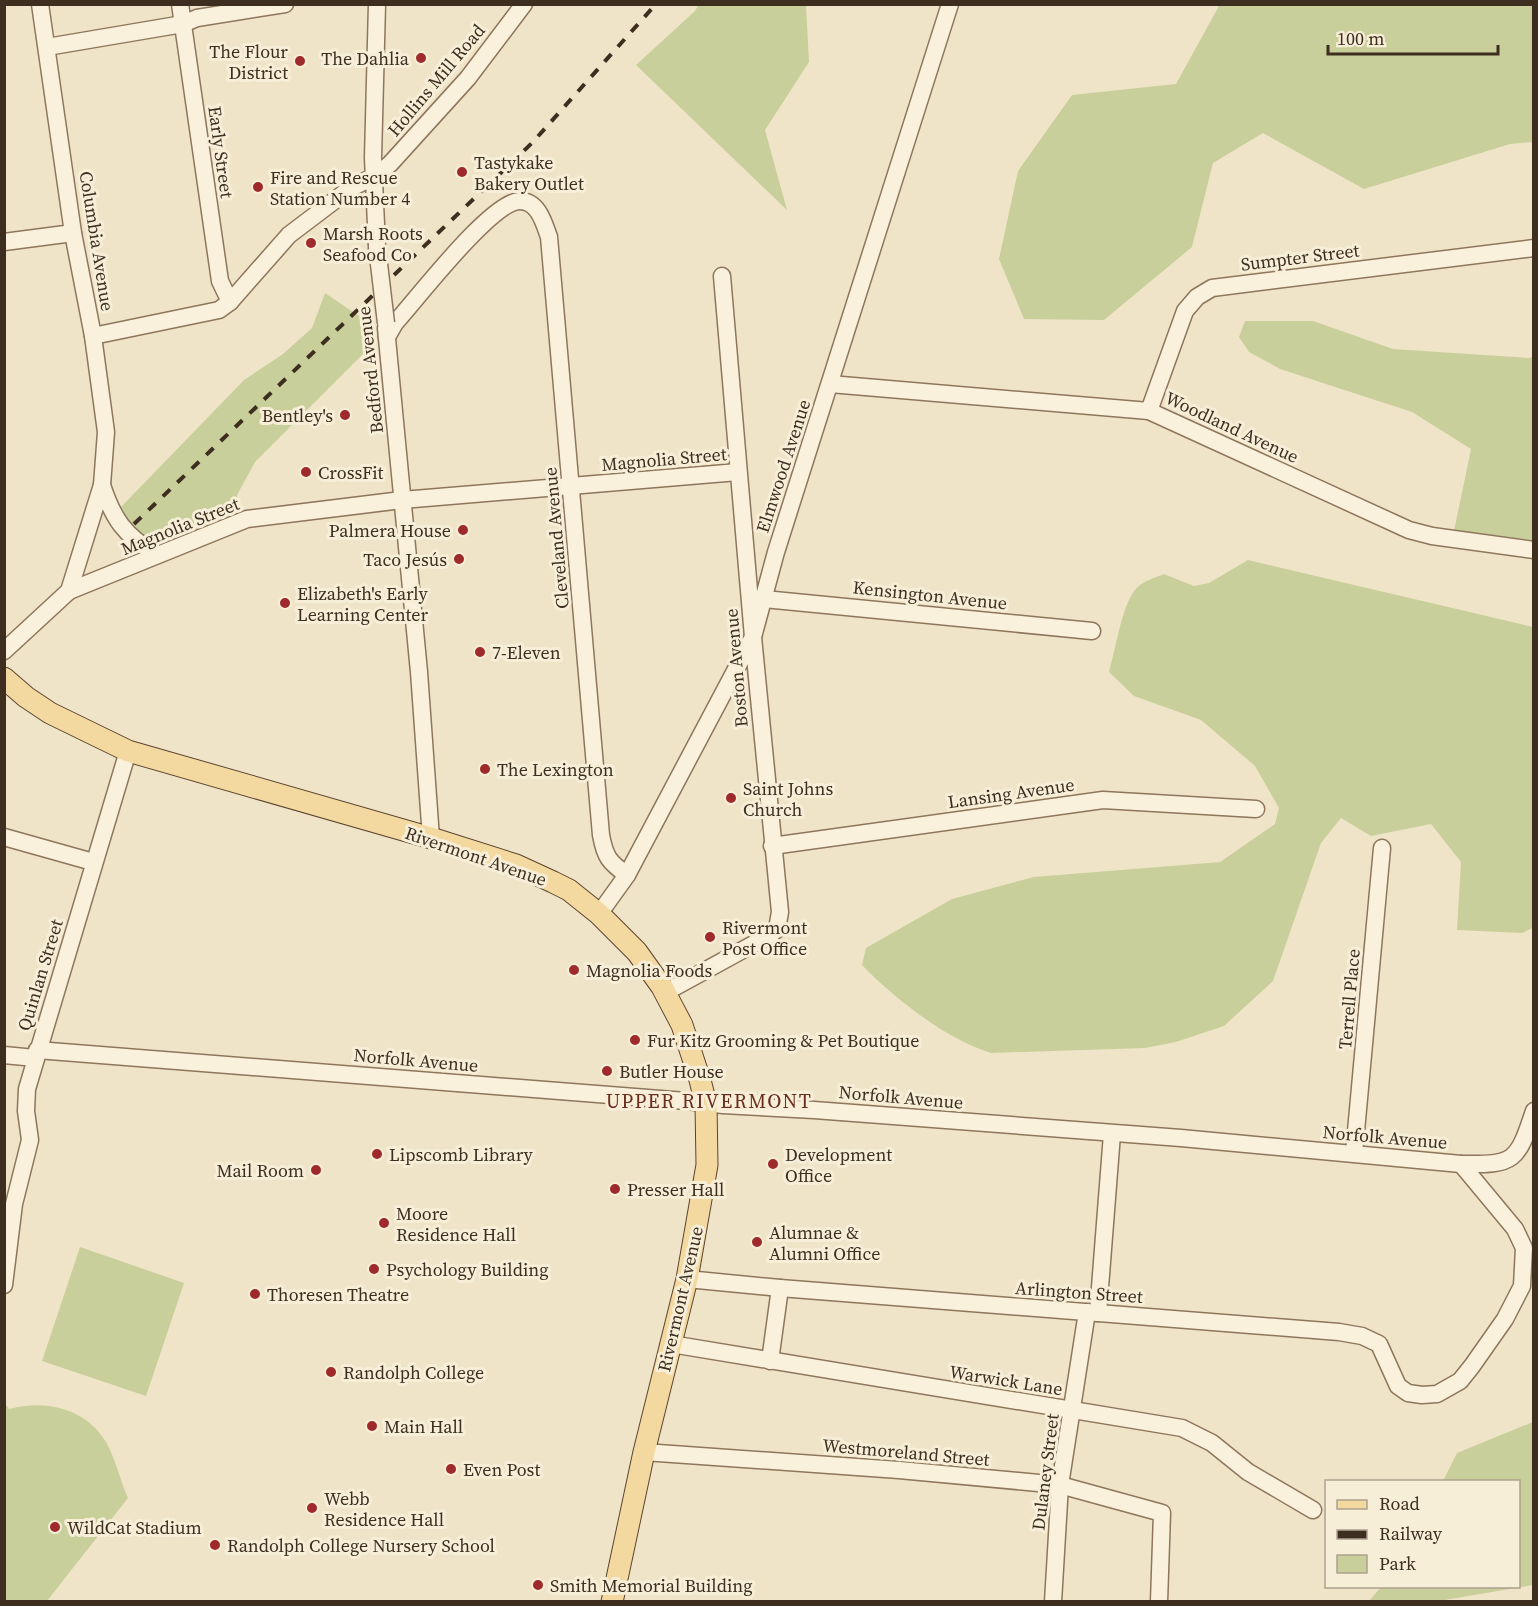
<svg xmlns="http://www.w3.org/2000/svg" width="1538" height="1606" viewBox="0 0 1538 1606" font-family="'Source Serif 4',serif">
  <style>
    .green { fill: #c9cf9b }
    .lines { fill: none; stroke-linecap: round; stroke-linejoin: round }
    .minor-casing { stroke: #8d765c; stroke-width: 19 }
    .major-casing { stroke: #5b4430; stroke-width: 23 }
    .minor { stroke: #faf1dc; stroke-width: 16 }
    .major { stroke: #f3d9a0; stroke-width: 21 }
    .rail { stroke: #3d2e20; stroke-width: 4; stroke-dasharray: 10 10; stroke-linecap: butt }
    .minor-bridge-casing { stroke: #8d765c; stroke-width: 19; stroke-linecap: butt }
    .minor-bridge { stroke: #faf1dc; stroke-width: 16 }
    .poi-dot { fill: #9e2a2b; stroke: #f7eed8; stroke-width: 2 }
    .labels { text-anchor: middle; dominant-baseline: central; stroke-width: 6; stroke-linejoin: round; paint-order: stroke }
    .poi-label { font-size: 18px; fill: #3d2e20; stroke: #f7eed8; text-anchor: start }
    .street-label { font-size: 18px; fill: #3d2e20; stroke: #f7eed8 }
    .neighbourhood-label { font-size: 20px; letter-spacing: 1.5px; fill: #6b2e1e; stroke: #f7eed8 }
  </style>
  <rect width="100%" height="100%" fill="#f0e4c8"/>
  <!-- green -->
  <g class="green">
    <path d="M 699,4 L 806,5 L 809,62 L 765,130 L 787,210 L 636,65 L 695,11 Z"/>
    <path d="M 1220,4 L 1533,5 L 1533,142 L 1510,144 L 1364,189 L 1263,133 L 1213,163 L 1192,247 L 1104,320 L 1024,319 L 999,259 L 1018,171 L 1072,95 L 1176,84 Z"/>
    <path d="M 325,293 L 368,322 L 370,347 L 255,462 L 237,495 L 234,512 C 214,520 162,549 142,538 C 132,533 126,516 121,507 L 244,380 L 283,354 L 312,328 Z"/>
    <path d="M 1245,321 L 1313,321 L 1393,349 L 1528,358 L 1533,357 L 1533,540 L 1454,531 L 1471,449 L 1412,412 L 1280,369 L 1249,352 L 1239,337 Z"/>
    <path d="M 1248,560 L 1533,627 L 1533,928 L 1522,933 L 1457,930 L 1461,862 L 1431,824 L 1371,836 L 1341,818 L 1321,843 L 1273,981 L 1224,1026 L 1176,1042 L 1145,1048 L 991,1053 C 946,1039 895,999 862,965 L 866,948 L 952,899 L 1034,877 L 1220,862 L 1275,824 L 1279,808 L 1255,766 L 1201,720 L 1134,696 L 1109,672 C 1115,652 1122,605 1135,590 C 1142,581 1154,578 1164,574 L 1194,586 L 1209,583 Z"/>
    <path d="M 80,1247 L 184,1283 L 146,1396 L 42,1361 Z"/>
    <path d="M 5,1403 L 9,1409 C 45,1399 86,1408 106,1442 C 116,1460 120,1480 128,1498 L 47,1601 L 5,1601 Z"/>
    <path d="M 1533,1422 L 1533,1585 L 1439,1601 L 1369,1601 L 1381,1587 L 1518,1586 L 1518,1482 L 1443,1481 L 1457,1453 Z"/>
  </g>
  <g class="lines">
    <!-- minor casing -->
    <g class="minor-casing">
      <g id="minor">
        <path d="M 180,4 L 220,281 L 230,302"/>
        <path d="M 47,47 L 183,24 L 197,18 L 285,4"/>
        <path d="M 4,242 L 73,233"/>
        <path d="M 377,247 L 373,158 L 377,4"/>
        <path d="M 386,328 L 419,672 L 431,838"/>
        <path d="M 93,336 L 219,310 L 230,302 L 289,235 L 351,188 L 373,177 L 390,164 L 468,78 L 524,4"/>
        <path d="M 387,337 L 395,323 C 417,299 490,203 519,201 C 538,200 544,223 549,237 L 601,835 C 605,857 609,862 627,875"/>
        <path d="M 830,384 L 1149,411 L 1409,530 L 1432,536 L 1534,550"/>
        <path d="M 1149,411 L 1185,311 L 1197,297 L 1212,288 L 1534,248"/>
        <path d="M 102,485 C 113,519 125,536 156,554"/>
        <path d="M 69,591 L 247,519 L 402,500 L 738,472"/>
        <path d="M 764,599 L 1092,631"/>
        <path d="M 4,651 L 69,591 L 102,485 L 106,432 L 93,336 L 73,233 L 40,4"/>
        <path d="M 4,837 L 93,862"/>
        <path d="M 772,846 L 1103,800 L 1256,809"/>
        <path d="M 599,914 L 627,875 L 753,637 L 776,552 L 950,4"/>
        <path d="M 666,992 L 770,935 L 777,929 L 780,912 L 753,637 L 722,276"/>
        <path d="M 37,1050 L 686,1101 L 723,1105 L 814,1110 L 1181,1138 L 1461,1164 C 1515,1165 1517,1162 1534,1111"/>
        <path d="M 4,1055 L 35,1058"/>
        <path d="M 1354,1153 L 1382,848"/>
        <path d="M 687,1279 L 780,1288 L 1339,1332 L 1362,1336 L 1379,1344 L 1398,1386 L 1408,1393 L 1422,1395 L 1437,1394 L 1460,1381 L 1472,1366 L 1505,1319 L 1522,1286 L 1524,1248 L 1515,1229 L 1461,1164"/>
        <path d="M 4,1285 L 14,1204 L 30,1140 L 26,1111 L 27,1089 L 128,751"/>
        <path d="M 1098,1313 L 1112,1134"/>
        <path d="M 671,1344 L 1182,1428 L 1212,1443 L 1248,1472 L 1313,1510"/>
        <path d="M 770,1361 L 780,1288"/>
        <path d="M 644,1452 L 899,1470 L 1060,1485 L 1162,1513 L 1159,1602"/>
        <path d="M 1053,1602 L 1060,1485 L 1087,1312"/>
      </g>
    </g>
    <!-- major casing -->
    <g class="major-casing">
      <path id="major" d="M 4,678 L 26,697 L 50,713 L 128,751 L 431,838 L 516,865 L 553,882 L 569,890 L 599,914 L 637,952 L 662,987 L 682,1025 L 700,1080 L 706,1104 L 707,1165 L 687,1279 L 644,1452 L 612,1602"/>
    </g>
    <!-- minor -->
    <use href="#minor" class="minor"/>
    <!-- major -->
    <use href="#major" class="major"/>
    <!-- rail -->
    <path class="rail" d="M 134,524 L 532,143 L 656,4"/>
    <!-- minor-bridge casing -->
    <g class="minor-bridge-casing">
      <path id="minor-bridge" d="M 377,247 L 386,323"/>
    </g>
    <!-- minor-bridge -->
    <use href="#minor-bridge" class="minor-bridge"/>
  </g>
  <!-- markers -->
  <g class="poi-dot">
    <circle cx="421" cy="58" r="6"/>
    <circle cx="300" cy="61" r="6"/>
    <circle cx="462" cy="172" r="6"/>
    <circle cx="258" cy="187" r="6"/>
    <circle cx="311" cy="243" r="6"/>
    <circle cx="345" cy="415" r="6"/>
    <circle cx="306" cy="472" r="6"/>
    <circle cx="463" cy="530" r="6"/>
    <circle cx="459" cy="559" r="6"/>
    <circle cx="285" cy="603" r="6"/>
    <circle cx="480" cy="652" r="6"/>
    <circle cx="485" cy="769" r="6"/>
    <circle cx="731" cy="798" r="6"/>
    <circle cx="710" cy="937" r="6"/>
    <circle cx="574" cy="970" r="6"/>
    <circle cx="635" cy="1040" r="6"/>
    <circle cx="607" cy="1071" r="6"/>
    <circle cx="377" cy="1154" r="6"/>
    <circle cx="773" cy="1164" r="6"/>
    <circle cx="316" cy="1170" r="6"/>
    <circle cx="615" cy="1189" r="6"/>
    <circle cx="384" cy="1223" r="6"/>
    <circle cx="757" cy="1242" r="6"/>
    <circle cx="374" cy="1269" r="6"/>
    <circle cx="255" cy="1294" r="6"/>
    <circle cx="331" cy="1372" r="6"/>
    <circle cx="372" cy="1426" r="6"/>
    <circle cx="451" cy="1469" r="6"/>
    <circle cx="312" cy="1508" r="6"/>
    <circle cx="55" cy="1527" r="6"/>
    <circle cx="215" cy="1545" r="6"/>
    <circle cx="538" cy="1585" r="6"/>
  </g>
  <g class="labels">
    <!-- poi labels -->
    <g class="poi-label">
      <text x="288" y="51" text-anchor="end">The Flour<tspan x="288" dy="21">District</tspan></text>
      <text x="409" y="58" text-anchor="end">The Dahlia</text>
      <text x="474" y="162">Tastykake<tspan x="474" dy="21">Bakery Outlet</tspan></text>
      <text x="270" y="177">Fire and Rescue<tspan x="270" dy="21">Station Number 4</tspan></text>
      <text x="323" y="233">Marsh Roots<tspan x="323" dy="21">Seafood Co</tspan></text>
      <text x="333" y="415" text-anchor="end">Bentley's</text>
      <text x="318" y="472">CrossFit</text>
      <text x="451" y="530" text-anchor="end">Palmera House</text>
      <text x="447" y="559" text-anchor="end">Taco Jesús</text>
      <text x="297" y="593">Elizabeth's Early<tspan x="297" dy="21">Learning Center</tspan></text>
      <text x="492" y="652">7-Eleven</text>
      <text x="497" y="769">The Lexington</text>
      <text x="743" y="788">Saint Johns<tspan x="743" dy="21">Church</tspan></text>
      <text x="722" y="927">Rivermont<tspan x="722" dy="21">Post Office</tspan></text>
      <text x="586" y="970">Magnolia Foods</text>
      <text x="647" y="1040">Fur Kitz Grooming &amp; Pet Boutique</text>
      <text x="619" y="1071">Butler House</text>
      <text x="389" y="1154">Lipscomb Library</text>
      <text x="785" y="1154">Development<tspan x="785" dy="21">Office</tspan></text>
      <text x="304" y="1170" text-anchor="end">Mail Room</text>
      <text x="627" y="1189">Presser Hall</text>
      <text x="396" y="1213">Moore<tspan x="396" dy="21">Residence Hall</tspan></text>
      <text x="769" y="1232">Alumnae &amp;<tspan x="769" dy="21">Alumni Office</tspan></text>
      <text x="386" y="1269">Psychology Building</text>
      <text x="267" y="1294">Thoresen Theatre</text>
      <text x="343" y="1372">Randolph College</text>
      <text x="384" y="1426">Main Hall</text>
      <text x="463" y="1469">Even Post</text>
      <text x="324" y="1498">Webb<tspan x="324" dy="21">Residence Hall</tspan></text>
      <text x="67" y="1527">WildCat Stadium</text>
      <text x="227" y="1545">Randolph College Nursery School</text>
      <text x="550" y="1585">Smith Memorial Building</text>
    </g>
    <!-- street labels -->
    <g class="street-label">
      <text transform="translate(436 80) rotate(-50)">Hollins Mill Road</text>
      <text transform="translate(221 152) rotate(82)">Early Street</text>
      <text transform="translate(97 241) rotate(81)">Columbia Avenue</text>
      <text transform="translate(1300 257) rotate(-7)">Sumpter Street</text>
      <text transform="translate(370 370) rotate(-96)">Bedford Avenue</text>
      <text transform="translate(1232 427) rotate(25)">Woodland Avenue</text>
      <text transform="translate(664 459) rotate(-5)">Magnolia Street</text>
      <text transform="translate(783 466) rotate(-72)">Elmwood Avenue</text>
      <text transform="translate(180 526) rotate(-22)">Magnolia Street</text>
      <text transform="translate(556 538) rotate(-95)">Cleveland Avenue</text>
      <text transform="translate(930 595) rotate(6)">Kensington Avenue</text>
      <text transform="translate(736 668) rotate(-95)">Boston Avenue</text>
      <text transform="translate(1011 793) rotate(-8)">Lansing Avenue</text>
      <text transform="translate(476 856) rotate(19)">Rivermont Avenue</text>
      <text transform="translate(40 975) rotate(-73)">Quinlan Street</text>
      <text transform="translate(1349 999) rotate(-85)">Terrell Place</text>
      <text transform="translate(416 1060) rotate(5)">Norfolk Avenue</text>
      <text transform="translate(901 1097) rotate(5)">Norfolk Avenue</text>
      <text transform="translate(1385 1137) rotate(5)">Norfolk Avenue</text>
      <text transform="translate(1079 1292) rotate(4)">Arlington Street</text>
      <text transform="translate(680 1299) rotate(-77)">Rivermont Avenue</text>
      <text transform="translate(1006 1380) rotate(9)">Warwick Lane</text>
      <text transform="translate(906 1452) rotate(5)">Westmoreland Street</text>
      <text transform="translate(1045 1472) rotate(-83)">Dulaney Street</text>
    </g>
    <!-- neighbourhood labels -->
    <g class="neighbourhood-label">
      <text x="709" y="1101">UPPER RIVERMONT</text>
    </g>
  </g>
  <!-- border -->
  <rect width="1538" height="1606" fill="none" stroke="#3d2e20" stroke-width="12"/>
  <!-- legend -->
  <rect x="1325" y="1480" width="195" height="108" fill="#f7eed8" stroke="#ada18e" stroke-width="1.5"/>
  <rect x="1337" y="1500" width="30" height="9" fill="#f3d9a0" stroke="#ada18e" stroke-width="1.5"/>
  <text x="1379" y="1510" font-size="18" fill="#3d2e20">Road</text>
  <rect x="1337" y="1530" width="30" height="9" fill="#3d2e20" stroke="#ada18e" stroke-width="1.5"/>
  <text x="1379" y="1540" font-size="18" fill="#3d2e20">Railway</text>
  <rect x="1337" y="1555" width="30" height="18" fill="#c9cf9b" stroke="#ada18e" stroke-width="1.5"/>
  <text x="1379" y="1570" font-size="18" fill="#3d2e20">Park</text>
  <!-- scale -->
  <path d="M1328 45v9h170v-9" fill="none" stroke="#3d2e20" stroke-width="3"/>
  <text x="1337" y="45" font-size="18" fill="#3d2e20" stroke="#f7eed8" stroke-width="4.5" paint-order="stroke">100 m</text>
</svg>
